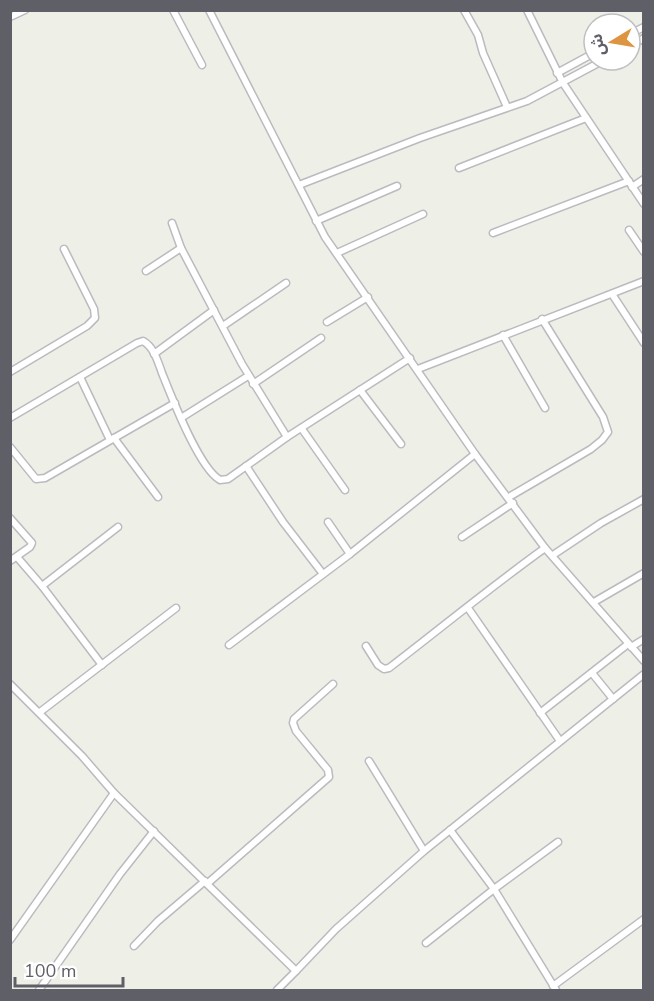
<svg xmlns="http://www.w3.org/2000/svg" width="654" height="1001" viewBox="0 0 654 1001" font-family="'Nunito Sans','Noto Sans Arabic',sans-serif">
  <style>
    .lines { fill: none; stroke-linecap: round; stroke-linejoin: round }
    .minor-casing { stroke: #bbbac0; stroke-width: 9 }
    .minor { stroke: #fff; stroke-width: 6 }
  </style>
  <rect width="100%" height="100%" fill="#eef0e8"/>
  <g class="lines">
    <!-- minor casing -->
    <g class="minor-casing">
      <g id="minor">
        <path d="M 173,10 L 202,65"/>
        <path d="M 209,10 L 325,237 L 475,454 L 545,548 L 644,661"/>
        <path d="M 464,10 L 478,35 L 483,53 L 507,107"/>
        <path d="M 527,10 L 563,83 L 644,204"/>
        <path d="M 10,17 L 25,10"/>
        <path d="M 630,34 L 644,27"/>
        <path d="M 630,46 L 644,38"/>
        <path d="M 557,73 L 594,53"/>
        <path d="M 459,168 L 586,118"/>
        <path d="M 299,185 L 420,138 L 527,101 L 604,60"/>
        <path d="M 632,187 L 644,179"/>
        <path d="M 316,221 L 397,186"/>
        <path d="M 172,223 L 181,248 L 242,364 L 287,437"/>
        <path d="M 629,230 L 644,252"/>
        <path d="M 493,233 L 629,181"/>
        <path d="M 337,253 L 423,214"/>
        <path d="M 146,271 L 181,248"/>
        <path d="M 612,294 L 644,343"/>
        <path d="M 327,322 L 368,297"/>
        <path d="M 223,326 L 286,283"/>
        <path d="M 503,335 L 545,408"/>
        <path d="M 154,354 L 214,310"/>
        <path d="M 418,369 L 644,281"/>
        <path d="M 10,372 L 87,326 L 95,318 L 94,309 L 64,249"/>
        <path d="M 80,377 L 110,440"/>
        <path d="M 253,384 L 321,338"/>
        <path d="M 360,390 L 401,444"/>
        <path d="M 10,418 L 137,343 L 143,341 C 154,347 158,362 162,373 C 172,398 199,468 220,480 L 228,479 L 287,437 L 410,358"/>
        <path d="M 181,418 L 248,376"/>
        <path d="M 302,429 L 345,490"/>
        <path d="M 114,438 L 158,497"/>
        <path d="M 10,447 L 36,479 L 45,478 L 175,403"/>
        <path d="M 246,466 L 283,522 L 323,574"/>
        <path d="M 509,497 L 591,449 L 602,440 L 608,432 L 603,417 L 542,319"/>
        <path d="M 10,518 L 32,543 L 30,547 L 10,561"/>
        <path d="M 328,522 L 350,554"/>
        <path d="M 462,537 L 513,503"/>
        <path d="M 553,555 L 601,523 L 644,499"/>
        <path d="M 17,557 L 42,586 L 102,665"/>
        <path d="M 42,586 L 118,527"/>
        <path d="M 594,602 L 644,573"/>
        <path d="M 468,608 L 560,741"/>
        <path d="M 229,645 L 350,554 L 475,454"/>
        <path d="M 366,646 L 378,665 L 384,669 L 389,668 C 441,628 492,586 545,548"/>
        <path d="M 631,647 L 644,639"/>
        <path d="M 592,673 L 613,699"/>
        <path d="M 10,684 L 82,756 L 114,793 L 296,971 L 336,929 L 424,851 L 644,674"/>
        <path d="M 40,712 L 176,608"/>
        <path d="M 540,713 L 628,644"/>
        <path d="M 369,761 L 424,851"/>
        <path d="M 450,830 L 494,889 L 556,990"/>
        <path d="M 208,883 L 329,777 L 328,770 L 296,731 L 293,723 L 294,719 L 333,684"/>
        <path d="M 10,940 L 114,793"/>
        <path d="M 426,943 L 494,889 L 558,842"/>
        <path d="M 134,946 L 158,921 L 205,881"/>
        <path d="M 553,986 L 644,919"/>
        <path d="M 39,990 L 120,874 L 154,831"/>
        <path d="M 277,990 L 296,971"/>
      </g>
    </g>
    <!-- minor -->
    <use href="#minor" class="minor"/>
  </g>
  <!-- border -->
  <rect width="654" height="1001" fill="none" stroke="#5f5f67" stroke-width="24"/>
  <!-- north arrow -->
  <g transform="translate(612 42) rotate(259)"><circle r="28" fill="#ffffff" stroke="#bfbfc2" stroke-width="1.5"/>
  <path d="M0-4.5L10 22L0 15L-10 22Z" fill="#dd9542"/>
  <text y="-9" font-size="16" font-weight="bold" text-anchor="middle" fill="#5f5f67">ش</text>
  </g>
  <!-- scale -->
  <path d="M15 977v9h108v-9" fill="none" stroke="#5f5f67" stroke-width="3"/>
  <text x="24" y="977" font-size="18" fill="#5f5f67" stroke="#ffffff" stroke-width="4.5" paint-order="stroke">100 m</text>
</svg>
